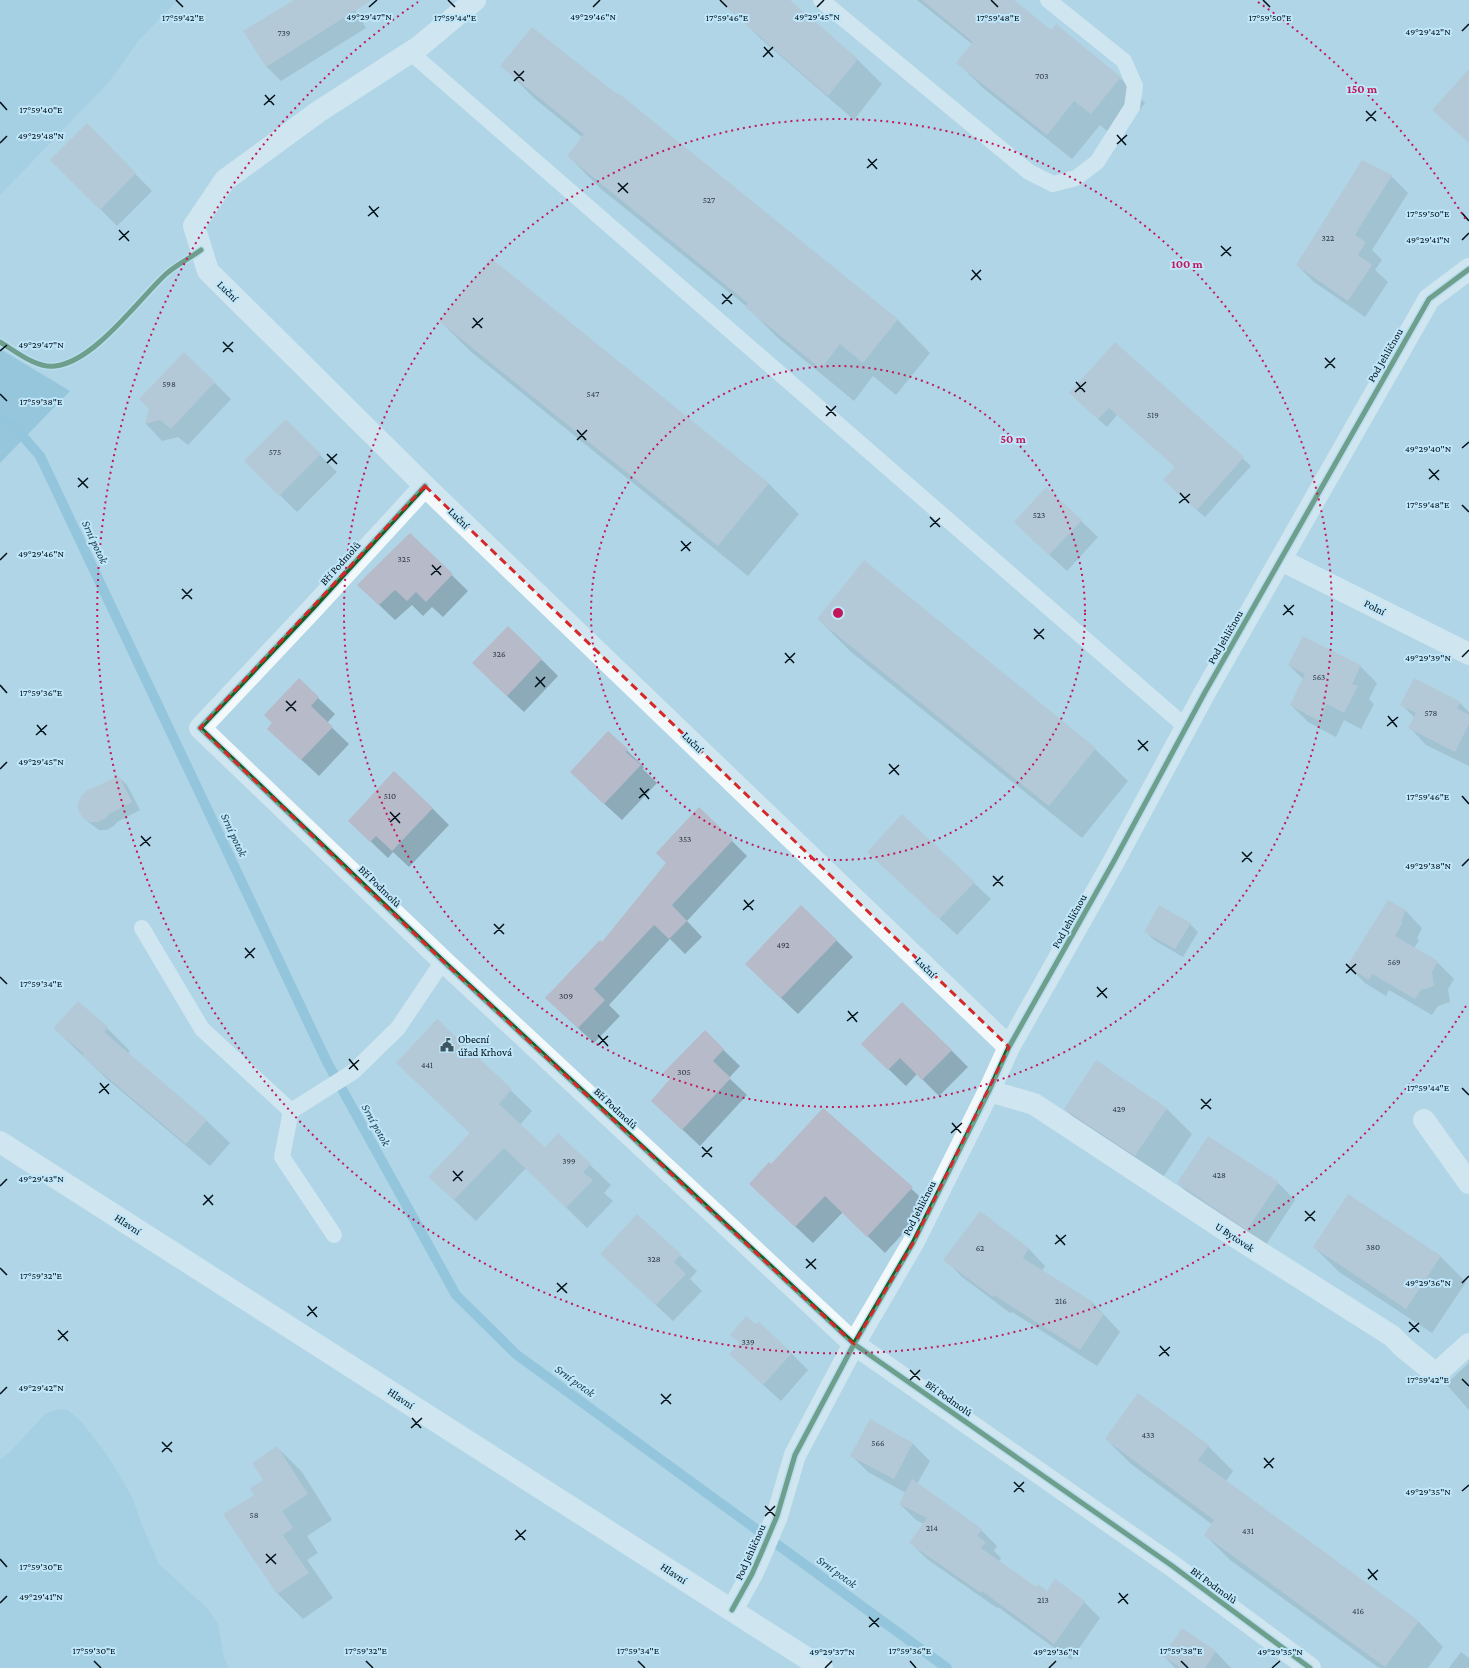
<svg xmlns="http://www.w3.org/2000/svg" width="1469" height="1668" viewBox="0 0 1469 1668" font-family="'Crimson Pro',serif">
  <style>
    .green { fill: #97c8df }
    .forest { fill: #76b4ce }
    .shadow { fill: #0003 }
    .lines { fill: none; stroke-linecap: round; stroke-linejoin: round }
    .stream { stroke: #70b3d1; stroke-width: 10 }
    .building { fill: #b7bac8 }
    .lane { stroke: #f3f9fb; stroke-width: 16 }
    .street { stroke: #f3f9fb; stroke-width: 22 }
    .secondary { stroke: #f3f9fb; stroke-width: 22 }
    .cycleway-casing { stroke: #bfe6f9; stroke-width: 8 }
    .cycleway { stroke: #1b5e20; stroke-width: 5 }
    .marked { fill: none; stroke: #d62828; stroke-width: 3; stroke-dasharray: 8 5; stroke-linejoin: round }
    .ticks { fill: none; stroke: #000f17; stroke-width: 1.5 }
    .ring { fill: none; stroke: #c2185b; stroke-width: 2; stroke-dasharray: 2 4 }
    .labels { text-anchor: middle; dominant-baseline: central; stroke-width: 4; stroke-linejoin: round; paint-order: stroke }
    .number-label { font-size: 9px; fill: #2e3a43 }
    .street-label { font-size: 11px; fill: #000f17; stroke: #bfe6f9 }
    .poi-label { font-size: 11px; fill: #000f17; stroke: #bfe6f9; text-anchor: start }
    .water-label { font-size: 12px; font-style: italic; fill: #193e4d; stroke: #bfe6f9 }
    .ticks-label { font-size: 10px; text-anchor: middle; fill: #000f17; stroke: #bfe6f9; stroke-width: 4; stroke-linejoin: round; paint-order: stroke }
    .centre { fill: #c2185b; stroke: #bfe6f9; stroke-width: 2 }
    .ring-label { font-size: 12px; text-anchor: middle; font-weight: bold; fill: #c2185b; stroke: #bfe6f9; stroke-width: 4; stroke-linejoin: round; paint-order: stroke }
  </style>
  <rect width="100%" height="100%" fill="#b0d5e6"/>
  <!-- green -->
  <g class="green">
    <path d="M 0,0 L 178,0 L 139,40 L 109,82 L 0,195 Z"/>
    <path d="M 59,1409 L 67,1410 L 81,1421 L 108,1456 L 132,1497 L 144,1530 L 159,1564 L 208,1609 L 218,1624 L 224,1657 L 229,1668 L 0,1668 L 0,1459 L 9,1453 L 45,1414 Z"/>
  </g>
  <!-- forest -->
  <path class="forest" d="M 0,349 L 70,391 L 0,463 Z"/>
  <!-- shadow -->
  <g class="shadow">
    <path d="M 295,0 L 343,0 L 354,17 L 355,16 L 345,0 L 349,0 L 366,28 L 281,81 L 266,66 Z"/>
    <path d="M 743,0 L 789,0 L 857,59 L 882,84 L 854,120 L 761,39 L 736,14 Z"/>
    <path d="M 917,0 L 1013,0 L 1051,31 L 1120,78 L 1145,103 L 1116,138 L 1100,125 L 1072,159 L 983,88 L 958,63 L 972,44 Z"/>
    <path d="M 502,66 L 617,96 L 619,94 L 898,320 L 930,353 L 896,395 L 873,376 L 854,401 L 779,339 L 746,306 L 601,189 L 568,156 L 583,138 L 534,98 Z"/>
    <path d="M 87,125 L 152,191 L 117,226 L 52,160 Z"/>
    <path d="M 1363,161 L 1391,176 L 1408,193 L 1372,250 L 1382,260 L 1375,270 L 1388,282 L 1365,317 L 1314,282 L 1297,265 Z"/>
    <path d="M 491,259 L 769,484 L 799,514 L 748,576 L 470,351 L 440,321 Z"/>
    <path d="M 1116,344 L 1251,466 L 1205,517 L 1172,488 L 1176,467 L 1117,415 L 1107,427 L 1078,401 Z"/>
    <path d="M 184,353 L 231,399 L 188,445 L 178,437 L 162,441 L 146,424 L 150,409 Z"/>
    <path d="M 286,421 L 337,472 L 297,512 L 246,461 Z"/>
    <path d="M 1081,521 L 1098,537 L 1067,571 L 1032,539 Z"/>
    <path d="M 410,534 L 468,591 L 443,617 L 432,607 L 423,616 L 412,605 L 395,620 L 358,585 Z"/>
    <path d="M 818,619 L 1095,749 L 1128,781 L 1082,838 L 851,652 Z"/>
    <path d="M 541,659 L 558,676 L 524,712 L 490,680 Z"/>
    <path d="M 1289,665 L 1360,666 L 1377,683 L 1369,699 L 1374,704 L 1361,729 L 1344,720 L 1336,737 L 1308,722 L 1291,705 L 1304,680 Z"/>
    <path d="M 299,680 L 335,714 L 327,723 L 349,744 L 319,776 L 268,729 L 273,723 Z"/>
    <path d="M 1460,703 L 1469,712 L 1469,766 L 1426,745 L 1410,728 L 1415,718 L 1402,705 Z"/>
    <path d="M 608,732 L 644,767 L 643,769 L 657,783 L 622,820 L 588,789 Z"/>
    <path d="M 119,777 L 127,785 L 140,810 L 117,822 L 114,826 L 106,830 L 99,830 L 92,825 L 83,817 Z"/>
    <path d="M 432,808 L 449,825 L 409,867 L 393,852 L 388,858 L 366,837 Z"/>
    <path d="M 732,841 L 747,856 L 687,921 L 702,937 L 685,954 L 670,939 L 609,1005 L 620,1016 L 594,1043 L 562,1013 L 602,944 Z"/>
    <path d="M 868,852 L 974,883 L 991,899 L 957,935 Z"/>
    <path d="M 1388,901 L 1406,911 L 1422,928 L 1417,938 L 1419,940 L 1414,948 L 1437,962 L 1454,979 L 1448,989 L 1450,1002 L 1438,1006 L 1432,1015 L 1389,990 L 1386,996 L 1365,983 L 1348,966 Z"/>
    <path d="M 1190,924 L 1198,932 L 1183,957 L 1154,940 L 1146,932 Z"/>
    <path d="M 836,940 L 853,957 L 798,1014 L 763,981 Z"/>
    <path d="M 438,1020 L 532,1111 L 520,1125 L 545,1148 L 590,1165 L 611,1185 L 604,1193 L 613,1201 L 587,1228 L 526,1168 L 476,1221 L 430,1177 L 470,1133 L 397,1063 Z"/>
    <path d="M 54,1028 L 107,1028 L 130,1051 L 128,1053 L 207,1121 L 230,1143 L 210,1166 L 107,1079 Z"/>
    <path d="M 705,1032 L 740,1066 L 729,1078 L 747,1095 L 700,1146 L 669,1117 L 671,1080 Z"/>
    <path d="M 951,1050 L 968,1067 L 939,1096 L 917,1074 L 906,1086 L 879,1060 Z"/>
    <path d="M 1096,1062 L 1167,1109 L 1192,1134 L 1161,1180 L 1090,1134 L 1065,1109 Z"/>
    <path d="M 824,1109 L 929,1205 L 885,1253 L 843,1212 L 813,1243 L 767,1200 L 771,1165 Z"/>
    <path d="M 1209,1137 L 1278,1183 L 1295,1200 L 1265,1246 L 1195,1200 L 1178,1183 Z"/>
    <path d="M 1348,1196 L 1441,1257 L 1466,1282 L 1432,1333 L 1339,1272 L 1314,1247 Z"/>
    <path d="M 980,1212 L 1029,1249 L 1045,1266 L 1042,1271 L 1093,1303 L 1120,1332 L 1097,1366 L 1012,1312 L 1010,1313 L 961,1276 L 945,1259 Z"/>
    <path d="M 637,1215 L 697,1271 L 690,1279 L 702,1291 L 673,1321 L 601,1254 Z"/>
    <path d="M 791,1353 L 808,1370 L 781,1401 L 748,1371 Z"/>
    <path d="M 1469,1363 L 1469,1410 L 1446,1384 Z"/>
    <path d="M 870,1421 L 913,1444 L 930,1461 L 917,1484 L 981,1530 L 997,1546 L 994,1551 L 1001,1558 L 999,1562 L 1036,1588 L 1084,1602 L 1100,1618 L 1071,1660 L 998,1607 L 997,1608 L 927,1559 L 911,1543 L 924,1524 L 916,1520 L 900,1504 L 906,1493 L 868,1472 L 851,1455 Z"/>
    <path d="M 1106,1439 L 1208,1446 L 1233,1471 L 1226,1481 L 1419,1622 L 1443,1647 L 1428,1668 L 1379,1668 L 1230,1560 L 1205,1535 L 1213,1525 L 1131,1464 Z"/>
    <path d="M 277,1447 L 302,1472 L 332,1520 L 307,1536 L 318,1553 L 307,1560 L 333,1598 L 303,1619 L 278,1594 L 224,1514 L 256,1495 L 264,1480 Z"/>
    <path d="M 1182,1630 L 1216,1652 L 1231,1668 L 1175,1668 L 1164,1656 Z"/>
    <path d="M 1461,1652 L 1469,1658 L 1469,1668 L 1449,1668 Z"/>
  </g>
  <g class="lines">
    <!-- stream -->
    <path class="stream" d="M 0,418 L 13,425 L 40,456 L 327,1062 L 456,1295 L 517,1355 L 947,1668"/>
  </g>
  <!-- building -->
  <g class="building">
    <path d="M 294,0 L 372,0 L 266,67 L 243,31 Z"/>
    <path d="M 718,0 L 790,0 L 858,59 L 828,96 Z"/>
    <path d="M 922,0 L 1014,0 L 1051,30 L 1056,24 L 1121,77 L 1091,114 L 1074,101 L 1047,135 L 956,63 L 973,42 Z"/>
    <path d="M 532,27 L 617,94 L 618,93 L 898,319 L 863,363 L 840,344 L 821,369 L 745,307 L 748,303 L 567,156 L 584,134 L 500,66 Z"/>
    <path d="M 1469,69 L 1469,143 L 1432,110 Z"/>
    <path d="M 87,123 L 136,173 L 100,210 L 50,160 Z"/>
    <path d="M 1362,160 L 1392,175 L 1355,235 L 1366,242 L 1358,255 L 1372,265 L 1348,301 L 1296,265 Z"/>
    <path d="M 491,258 L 769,483 L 718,546 L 439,321 Z"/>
    <path d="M 1115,342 L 1244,457 L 1197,510 L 1163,480 L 1175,467 L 1109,408 L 1098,419 L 1069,393 Z"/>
    <path d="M 184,352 L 215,382 L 171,429 L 160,420 L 145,424 L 149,409 L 139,399 Z"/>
    <path d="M 286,419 L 321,454 L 279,496 L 244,461 Z"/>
    <path d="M 1046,487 L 1082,520 L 1049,555 L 1014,522 Z"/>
    <path d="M 410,533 L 453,574 L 426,602 L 416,592 L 407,601 L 395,590 L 379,605 L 357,585 Z"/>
    <path d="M 864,560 L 1096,748 L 1049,806 L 817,619 Z"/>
    <path d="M 508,626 L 542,659 L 507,696 L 472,663 Z"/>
    <path d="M 1303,636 L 1361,665 L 1352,684 L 1358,686 L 1344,713 L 1327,704 L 1319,721 L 1290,705 L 1305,674 L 1288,665 Z"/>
    <path d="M 299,678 L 319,697 L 311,706 L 333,727 L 301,760 L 267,729 L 272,723 L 264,715 Z"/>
    <path d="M 1414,678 L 1461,702 L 1457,708 L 1469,715 L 1469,724 L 1455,752 L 1408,728 L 1416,713 L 1400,705 Z"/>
    <path d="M 608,731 L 628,749 L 626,752 L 641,765 L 604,804 L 570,772 Z"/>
    <path d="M 394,771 L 433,808 L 392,851 L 376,836 L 370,842 L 348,821 Z"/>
    <path d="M 119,776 L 132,802 L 109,814 L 106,818 L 98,822 L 90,822 L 82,817 L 78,809 L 78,803 L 81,796 L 86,791 Z"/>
    <path d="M 699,807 L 733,840 L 672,905 L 687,921 L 669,939 L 654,925 L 594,989 L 605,1000 L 578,1028 L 545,998 L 600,940 L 602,942 L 666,863 L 656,853 Z"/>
    <path d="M 902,814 L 975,882 L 939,919 L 867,852 Z"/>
    <path d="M 1388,900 L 1406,910 L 1401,921 L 1403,922 L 1395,936 L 1438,961 L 1432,972 L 1434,986 L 1421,990 L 1415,999 L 1372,974 L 1369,980 L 1347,966 Z"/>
    <path d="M 801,905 L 837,940 L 781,998 L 745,964 Z"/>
    <path d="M 1159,905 L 1191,923 L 1175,949 L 1144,932 Z"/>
    <path d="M 78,1001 L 108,1027 L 104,1032 L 207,1120 L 186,1144 L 82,1056 L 84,1054 L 53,1028 Z"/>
    <path d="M 902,1002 L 952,1050 L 922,1080 L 900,1058 L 888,1070 L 861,1044 Z"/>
    <path d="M 437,1019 L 512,1089 L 499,1104 L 545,1147 L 558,1133 L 591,1164 L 583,1172 L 593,1180 L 566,1208 L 504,1148 L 454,1200 L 428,1177 L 470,1133 L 396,1063 Z"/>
    <path d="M 705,1030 L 724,1049 L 713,1061 L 731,1078 L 682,1130 L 651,1101 L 670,1079 L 663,1073 Z"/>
    <path d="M 1096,1060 L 1167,1108 L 1135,1156 L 1064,1109 Z"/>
    <path d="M 823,1108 L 913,1187 L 867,1237 L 825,1196 L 795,1227 L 749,1184 L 769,1162 L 771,1164 Z"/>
    <path d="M 1208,1136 L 1279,1182 L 1247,1230 L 1177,1183 Z"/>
    <path d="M 1348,1194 L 1441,1256 L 1406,1309 L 1313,1247 Z"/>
    <path d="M 980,1211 L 1029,1248 L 1023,1258 L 1093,1302 L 1091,1306 L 1104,1314 L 1080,1350 L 994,1295 L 993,1297 L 943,1260 Z"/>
    <path d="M 637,1214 L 681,1254 L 674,1262 L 686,1274 L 656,1305 L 600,1254 Z"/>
    <path d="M 746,1316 L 756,1324 L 759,1322 L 792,1353 L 763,1385 L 729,1354 L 739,1343 L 730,1335 Z"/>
    <path d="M 1138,1393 L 1209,1445 L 1198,1460 L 1419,1621 L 1385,1667 L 1204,1535 L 1214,1520 L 1105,1439 Z"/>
    <path d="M 870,1419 L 913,1443 L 894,1479 L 850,1456 Z"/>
    <path d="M 277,1446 L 308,1494 L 282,1511 L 293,1528 L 283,1535 L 309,1573 L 277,1594 L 223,1514 L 254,1495 L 250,1488 L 263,1480 L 252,1463 Z"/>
    <path d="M 912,1479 L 982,1529 L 977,1536 L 986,1542 L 981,1548 L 1036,1587 L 1038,1584 L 1047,1591 L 1055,1579 L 1085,1601 L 1054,1644 L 982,1591 L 981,1593 L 909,1543 L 927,1518 L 899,1504 Z"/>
    <path d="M 1182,1628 L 1216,1651 L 1205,1668 L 1181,1668 L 1163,1656 Z"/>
  </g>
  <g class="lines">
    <!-- lane -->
    <g class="lane">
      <path d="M 821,0 L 1029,172 L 1053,184 L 1076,178 L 1097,162 L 1132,107 L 1135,86 L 1124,61 L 1048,0"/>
      <path d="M 410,52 L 1186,727"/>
      <path d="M 142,928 L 202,1029 L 291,1111 L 353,1072 L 398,1028 L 443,961"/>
      <path d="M 291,1111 L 282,1157 L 334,1235"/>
    </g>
    <!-- street -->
    <g class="street">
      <path d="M 475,0 L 420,46 L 318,112 L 225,180 L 194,226 L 208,271 L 425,486 L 1009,1047"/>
      <path d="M 425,486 L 313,608 L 200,728 L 443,961 L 854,1344 L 1171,1565 L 1310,1668"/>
      <path d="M 1281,560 L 1469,654"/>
      <path d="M 989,1091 L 1034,1104 L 1242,1241 L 1392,1336 L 1404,1348 L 1436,1374 L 1469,1344"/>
      <path d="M 1424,1120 L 1469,1183"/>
      <path d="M 732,1610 L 752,1574 L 763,1549 L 777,1516 L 795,1455 L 854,1344 L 913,1243 L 989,1091 L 1009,1047 L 1114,861 L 1204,694 L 1429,299 L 1469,269"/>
    </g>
    <!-- secondary -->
    <path class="secondary" d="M 0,1142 L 822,1668"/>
    <!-- cycleway casing -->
    <g class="cycleway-casing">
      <g id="cycleway">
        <path d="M 0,342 C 15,351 37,369 55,366 C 94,362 138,300 166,274 C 176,265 190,258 201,250"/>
        <path d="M 425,486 L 313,608 L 200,728 L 443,961 L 854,1344 L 1171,1565 L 1310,1668"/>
        <path d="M 732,1610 L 752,1574 L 763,1549 L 777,1516 L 795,1455 L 854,1344 L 913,1243 L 989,1091 L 1009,1047 L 1114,861 L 1204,694 L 1429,299 L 1469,269"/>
      </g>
    </g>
    <!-- cycleway -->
    <use href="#cycleway" class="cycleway"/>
  </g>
  <!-- marked area -->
  <path d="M0 0H1469V1668H0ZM 425,486 L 1009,1047 L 913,1243 L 854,1344 L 443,961 L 200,728 Z" fill="#b0d5e6" fill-opacity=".55" fill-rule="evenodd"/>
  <path class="marked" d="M 425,486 L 1009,1047 L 913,1243 L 854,1344 L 443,961 L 200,728 Z"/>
  <!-- ticks -->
  <path class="ticks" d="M 176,0 L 183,7M 448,0 L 455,7M 720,0 L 727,7M 991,0 L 998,7M 1263,0 L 1270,7M 369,7 L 377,0M 593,7 L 600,0M 817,7 L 824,0M 1462,31 L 1469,24M 764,47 L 773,57M 763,57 L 773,47M 514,71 L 524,81M 514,81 L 524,71M 265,95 L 274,105M 0,102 L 7,110M 264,105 L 275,95M 1366,111 L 1376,121M 1366,121 L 1376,111M 1117,135 L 1126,145M 0,143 L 7,136M 1117,144 L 1127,135M 868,159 L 877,169M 867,168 L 877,159M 618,183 L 628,193M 618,192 L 628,183M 369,206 L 378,217M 1462,213 L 1469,221M 368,216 L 379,207M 119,230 L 129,241M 119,240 L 129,231M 1462,240 L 1469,233M 1221,246 L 1231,256M 1221,256 L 1231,247M 972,270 L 981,280M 971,280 L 981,270M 722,294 L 732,304M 722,304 L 732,294M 473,318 L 482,328M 472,328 L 483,318M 223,342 L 233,352M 0,351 L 7,345M 223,352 L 233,342M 1325,358 L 1335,368M 1325,368 L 1335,358M 1076,382 L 1085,392M 1075,392 L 1086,382M 0,394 L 7,401M 826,406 L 836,416M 826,416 L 836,406M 577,430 L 586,440M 577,440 L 587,430M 1462,448 L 1469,442M 327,454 L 337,464M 327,463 L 337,454M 1429,469 L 1439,480M 78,478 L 88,488M 1429,479 L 1439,470M 78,487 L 88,478M 1180,493 L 1189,503M 1179,503 L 1190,494M 1462,505 L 1469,512M 930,517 L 940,527M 930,527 L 940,518M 681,541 L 690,551M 681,551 L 691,542M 0,560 L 7,553M 432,565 L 441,575M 431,575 L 441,566M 182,589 L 192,599M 182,599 L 192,589M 1284,605 L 1293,615M 1283,615 L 1294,605M 1034,629 L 1044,639M 1034,639 L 1044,629M 785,653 L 794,663M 1462,657 L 1469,650M 785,663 L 795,653M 536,677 L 545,687M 0,685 L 7,693M 535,687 L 545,677M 286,701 L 296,711M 286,711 L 296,701M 1388,716 L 1397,727M 37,725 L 46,735M 1387,726 L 1398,717M 36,735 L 47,725M 1138,740 L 1148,751M 1138,750 L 1148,741M 889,764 L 899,775M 0,769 L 7,762M 889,774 L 899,765M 640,788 L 649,799M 1462,796 L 1469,804M 639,798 L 649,789M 390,812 L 400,823M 390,822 L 400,813M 141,836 L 150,846M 140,846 L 151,837M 1242,852 L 1252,862M 1242,862 L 1252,852M 1462,866 L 1469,859M 993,876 L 1003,886M 993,886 L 1003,876M 744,900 L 753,910M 743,910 L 754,900M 494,924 L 504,934M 494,934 L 504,924M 245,948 L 254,958M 245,958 L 255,948M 1346,964 L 1356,974M 1346,973 L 1356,964M 0,977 L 7,984M 1097,987 L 1107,998M 1097,997 L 1107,988M 848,1011 L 857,1022M 847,1021 L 858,1012M 598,1035 L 608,1046M 598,1045 L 608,1036M 349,1059 L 358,1070M 349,1069 L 359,1060M 100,1083 L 109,1094M 1462,1088 L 1469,1095M 99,1093 L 109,1084M 1201,1099 L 1211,1109M 1201,1109 L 1211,1099M 952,1123 L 961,1133M 951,1133 L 962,1123M 702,1147 L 712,1157M 702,1157 L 712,1147M 453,1171 L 462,1181M 453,1181 L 463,1171M 0,1186 L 7,1179M 204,1195 L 213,1205M 203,1205 L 213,1195M 1305,1211 L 1315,1221M 1305,1221 L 1315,1211M 1056,1235 L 1065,1245M 1055,1244 L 1066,1235M 806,1259 L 816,1269M 0,1268 L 7,1275M 806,1268 L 816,1259M 557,1283 L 567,1293M 1462,1283 L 1469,1276M 557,1292 L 567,1283M 308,1306 L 317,1317M 307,1316 L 317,1307M 1409,1322 L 1419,1332M 58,1330 L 68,1341M 1409,1332 L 1419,1323M 58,1340 L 68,1331M 1160,1346 L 1169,1356M 1159,1356 L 1170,1347M 910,1370 L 920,1380M 1462,1379 L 1469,1386M 910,1380 L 920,1370M 0,1394 L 7,1387M 661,1394 L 671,1404M 661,1404 L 671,1394M 412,1418 L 421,1428M 411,1428 L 422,1418M 162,1442 L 172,1452M 162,1452 L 172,1442M 1264,1458 L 1273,1468M 1264,1468 L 1274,1458M 1014,1482 L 1024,1492M 1462,1491 L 1469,1485M 1014,1492 L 1024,1482M 765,1506 L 775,1516M 765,1516 L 775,1506M 516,1530 L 525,1540M 515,1540 L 526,1530M 266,1554 L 276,1564M 0,1559 L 7,1567M 266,1563 L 276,1554M 1368,1569 L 1377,1580M 1368,1579 L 1378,1570M 1119,1593 L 1128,1604M 0,1603 L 7,1596M 1118,1603 L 1128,1594M 869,1617 L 879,1627M 869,1627 L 879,1618M 94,1661 L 101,1668M 366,1661 L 373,1668M 638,1661 L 645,1668M 910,1661 L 916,1668M 1181,1661 L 1188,1668M 825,1668 L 832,1661M 1049,1668 L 1056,1661M 1272,1668 L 1280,1661"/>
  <!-- distance rings -->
  <g class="ring">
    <circle cx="838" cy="613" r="247"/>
    <circle cx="838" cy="613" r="494"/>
    <path d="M1466 1006A741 741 0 1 1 418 2M1258 2A741 741 0 0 1 1466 220"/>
  </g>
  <!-- icons -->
  <defs>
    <g id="civic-bare" transform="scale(1.08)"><path d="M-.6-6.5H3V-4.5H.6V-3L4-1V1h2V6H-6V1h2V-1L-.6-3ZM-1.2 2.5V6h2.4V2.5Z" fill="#3e545f" stroke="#bfe6f9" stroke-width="2.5" paint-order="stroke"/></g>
  </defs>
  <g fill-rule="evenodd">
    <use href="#civic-bare" x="447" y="1045"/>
  </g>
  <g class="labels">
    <!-- number labels -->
    <g class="number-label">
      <text x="284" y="33">739</text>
      <text x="1042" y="76">703</text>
      <text x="709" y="200">527</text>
      <text x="1328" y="238">322</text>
      <text x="169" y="384">598</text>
      <text x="593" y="394">547</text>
      <text x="1153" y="415">519</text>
      <text x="275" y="452">575</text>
      <text x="1039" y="515">523</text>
      <text x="404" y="559">325</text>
      <text x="499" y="654">326</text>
      <text x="1319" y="677">563</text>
      <text x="1431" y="713">578</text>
      <text x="390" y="796">510</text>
      <text x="685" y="839">353</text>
      <text x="783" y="945">492</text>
      <text x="1394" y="962">569</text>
      <text x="566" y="996">309</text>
      <text x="427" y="1065">441</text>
      <text x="684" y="1072">305</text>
      <text x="1119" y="1109">429</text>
      <text x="569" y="1161">399</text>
      <text x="1219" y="1175">428</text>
      <text x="1373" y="1247">380</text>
      <text x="980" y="1248">62</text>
      <text x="654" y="1259">328</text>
      <text x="1061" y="1301">216</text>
      <text x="748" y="1342">339</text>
      <text x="1148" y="1435">433</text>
      <text x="878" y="1443">566</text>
      <text x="254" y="1515">58</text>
      <text x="932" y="1528">214</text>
      <text x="1248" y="1531">431</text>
      <text x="1043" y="1600">213</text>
      <text x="1358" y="1611">416</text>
    </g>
    <!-- street labels -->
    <g class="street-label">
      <text transform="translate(228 291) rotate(45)">Luční</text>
      <text transform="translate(1385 355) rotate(-60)">Pod Jehličnou</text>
      <text transform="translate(459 518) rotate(44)">Luční</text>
      <text transform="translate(340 563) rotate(-48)">Bří Podmolů</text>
      <text transform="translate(1375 607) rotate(27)">Polní</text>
      <text transform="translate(1225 637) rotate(-60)">Pod Jehličnou</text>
      <text transform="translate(693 742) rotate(44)">Luční</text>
      <text transform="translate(380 886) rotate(44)">Bří Podmolů</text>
      <text transform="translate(1069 921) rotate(-61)">Pod Jehličnou</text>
      <text transform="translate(926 967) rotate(44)">Luční</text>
      <text transform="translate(616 1108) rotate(43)">Bří Podmolů</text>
      <text transform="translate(919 1208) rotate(-63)">Pod Jehličnou</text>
      <text transform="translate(128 1224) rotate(33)">Hlavní</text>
      <text transform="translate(1235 1237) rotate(33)">U Bytovek</text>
      <text transform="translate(401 1398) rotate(33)">Hlavní</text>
      <text transform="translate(949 1398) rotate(35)">Bří Podmolů</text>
      <text transform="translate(750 1552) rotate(-66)">Pod Jehličnou</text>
      <text transform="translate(674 1573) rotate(33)">Hlavní</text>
      <text transform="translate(1214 1585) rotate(36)">Bří Podmolů</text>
    </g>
    <!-- poi labels -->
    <g class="poi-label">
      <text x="458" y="1039">Obecní<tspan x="458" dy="13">úřad Krhová</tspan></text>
    </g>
    <!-- water labels -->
    <g class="water-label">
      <text transform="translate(95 542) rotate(65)">Srní potok</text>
      <text transform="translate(234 835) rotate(65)">Srní potok</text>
      <text transform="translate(376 1125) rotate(61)">Srní potok</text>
      <text transform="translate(575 1381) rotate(36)">Srní potok</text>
      <text transform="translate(837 1572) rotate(36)">Srní potok</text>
    </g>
  </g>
  <g class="ticks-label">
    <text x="369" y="20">49°29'47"N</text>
    <text x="593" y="20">49°29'46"N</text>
    <text x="817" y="20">49°29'45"N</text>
    <text x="183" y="21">17°59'42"E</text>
    <text x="455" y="21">17°59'44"E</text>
    <text x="727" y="21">17°59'46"E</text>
    <text x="998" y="21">17°59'48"E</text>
    <text x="1270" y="21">17°59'50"E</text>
    <text x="1428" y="35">49°29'42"N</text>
    <text x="41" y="113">17°59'40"E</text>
    <text x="41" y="139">49°29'48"N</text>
    <text x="1428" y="217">17°59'50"E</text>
    <text x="1428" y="243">49°29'41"N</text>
    <text x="41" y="348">49°29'47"N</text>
    <text x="41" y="405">17°59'38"E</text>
    <text x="1428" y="452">49°29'40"N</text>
    <text x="1428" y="508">17°59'48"E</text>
    <text x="41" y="557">49°29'46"N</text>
    <text x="1428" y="661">49°29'39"N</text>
    <text x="41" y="696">17°59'36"E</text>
    <text x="41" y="765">49°29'45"N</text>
    <text x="1428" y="800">17°59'46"E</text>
    <text x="1428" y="869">49°29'38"N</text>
    <text x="41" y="987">17°59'34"E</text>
    <text x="1428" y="1091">17°59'44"E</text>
    <text x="41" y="1182">49°29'43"N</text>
    <text x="41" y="1279">17°59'32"E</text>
    <text x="1428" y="1286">49°29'36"N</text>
    <text x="1428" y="1383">17°59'42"E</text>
    <text x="41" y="1391">49°29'42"N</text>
    <text x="1428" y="1495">49°29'35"N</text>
    <text x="41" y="1570">17°59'30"E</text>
    <text x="41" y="1600">49°29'41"N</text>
    <text x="94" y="1654">17°59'30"E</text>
    <text x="366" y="1654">17°59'32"E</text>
    <text x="638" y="1654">17°59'34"E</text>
    <text x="910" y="1654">17°59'36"E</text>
    <text x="1181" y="1654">17°59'38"E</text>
    <text x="832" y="1655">49°29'37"N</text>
    <text x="1056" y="1655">49°29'36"N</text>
    <text x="1280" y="1655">49°29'35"N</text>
  </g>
  <circle cx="838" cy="613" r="6" class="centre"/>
  <g class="ring-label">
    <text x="1362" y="93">150 m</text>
    <text x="1187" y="268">100 m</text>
    <text x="1013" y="443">50 m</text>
  </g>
</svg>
